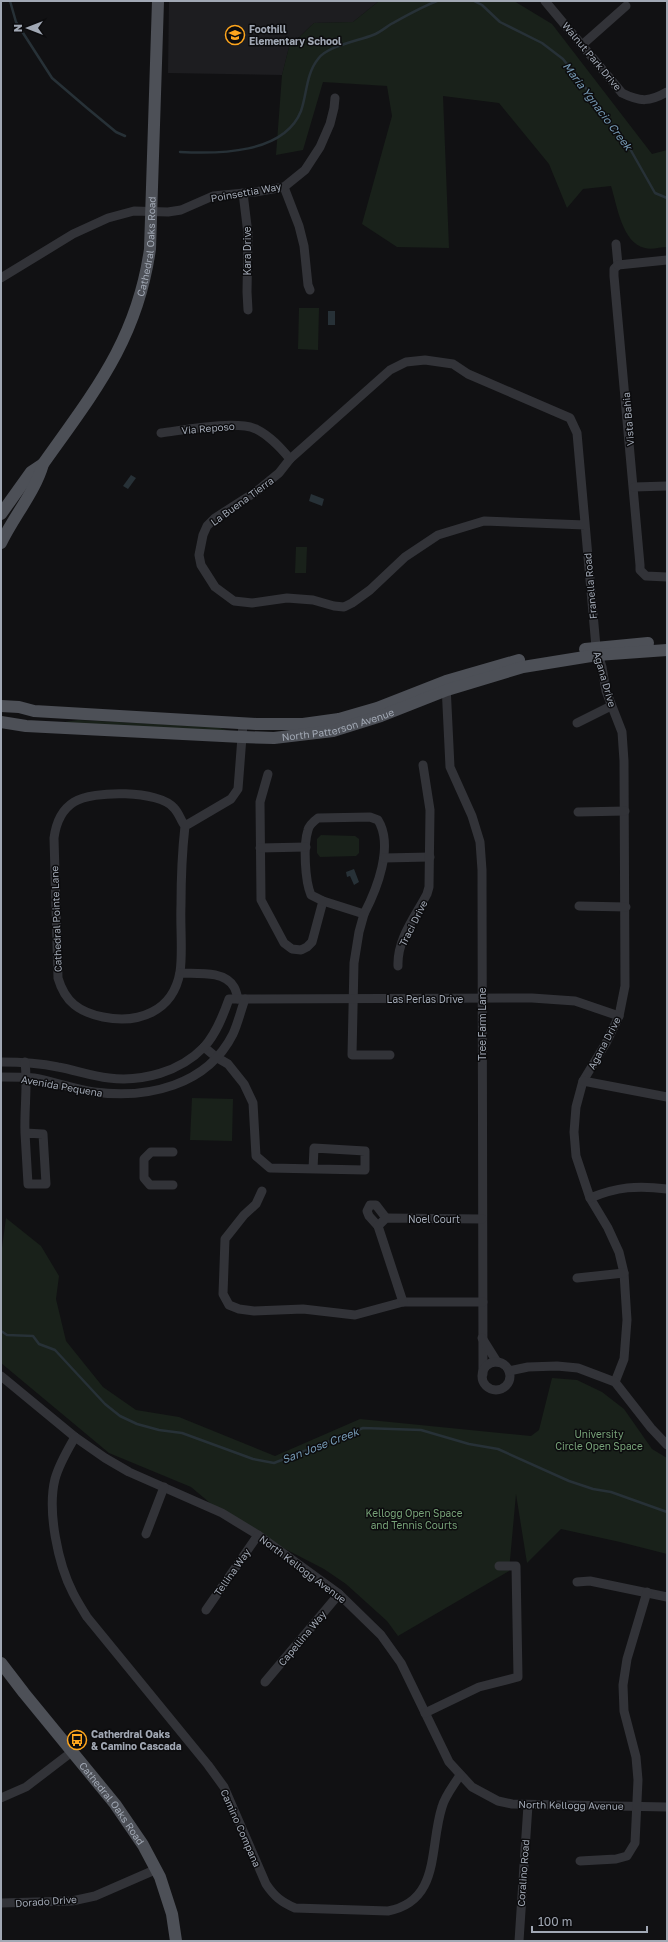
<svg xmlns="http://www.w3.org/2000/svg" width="668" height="1942" viewBox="0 0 668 1942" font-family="'Golos Text',sans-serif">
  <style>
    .built { fill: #1d1d20 }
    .green { fill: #19211a }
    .water { fill: #273137 }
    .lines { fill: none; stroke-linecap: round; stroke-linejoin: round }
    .stream { stroke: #273137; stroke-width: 2.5 }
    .minor { stroke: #323338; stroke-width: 9 }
    .major { stroke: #4d5057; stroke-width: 12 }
    .labels { text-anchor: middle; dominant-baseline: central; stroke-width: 3; stroke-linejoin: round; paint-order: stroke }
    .poi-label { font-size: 10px; font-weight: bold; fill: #a1a8b4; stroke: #0c0c0e; text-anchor: start }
    .street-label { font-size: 10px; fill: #a1a8b4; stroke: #0c0c0e }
    .park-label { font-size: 10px; fill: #76a177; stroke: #0c0c0e }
    .water-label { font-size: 11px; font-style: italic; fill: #7599b3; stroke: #0c0c0e }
  </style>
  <rect width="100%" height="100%" fill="#111113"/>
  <!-- built -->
  <path class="built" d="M 169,1 L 379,1 L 353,22 L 314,23 L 289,47 L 282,75 L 168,73 Z"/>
  <!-- green -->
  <g class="green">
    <path d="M 379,1 L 514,1 L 552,24 L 652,154 L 667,150 L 667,247 C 660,247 652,250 645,248 C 622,243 617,205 611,186 L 583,189 L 567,208 L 549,164 L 499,103 L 443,96 L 449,248 L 397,247 L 362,224 L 392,116 L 387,86 L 323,82 L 303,150 L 276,155 L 282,75 L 289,47 L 314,23 L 353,22 Z"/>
    <path d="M 299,308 L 319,308 L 318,350 L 298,349 Z"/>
    <path d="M 296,547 L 307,547 L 306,573 L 295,573 Z"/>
    <path d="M 78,720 L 218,727 L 230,731 L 58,723 Z"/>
    <path d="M 321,835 L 355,836 L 359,839 L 359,853 L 356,856 L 320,857 L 317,853 L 317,839 Z"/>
    <path d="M 192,1098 L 233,1099 L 232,1141 L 190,1140 Z"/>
    <path d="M 6,1218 L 41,1246 L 59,1276 L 56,1299 L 66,1341 L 103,1387 L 136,1410 L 179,1417 L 275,1456 L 360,1419 L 531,1436 L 539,1430 L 552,1378 L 577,1380 L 602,1392 L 624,1409 L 652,1449 L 667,1458 L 667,1554 L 620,1542 L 561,1529 L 527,1563 L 516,1494 L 509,1571 L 398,1636 L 387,1621 L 346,1584 L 324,1569 L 258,1535 L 222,1513 L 191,1487 L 109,1453 L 1,1363 L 1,1255 Z"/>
  </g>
  <!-- water -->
  <g class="water">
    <rect x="328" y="311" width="7" height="14"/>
    <path d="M 131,475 L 136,478 L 128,489 L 123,486 Z"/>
    <path d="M 311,494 L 324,499 L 322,506 L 309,501 Z"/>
    <path d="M 354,869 L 359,882 L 354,885 L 350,876 L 347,877 L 346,872 Z"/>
  </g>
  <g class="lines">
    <!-- stream -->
    <g class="stream">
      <path d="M 10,1 L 16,22 L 52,78 L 87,108 L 116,132 L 125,136"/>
      <path d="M 474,1 L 482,5 L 500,22 L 542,43 L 563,59 L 592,96 L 601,113 L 625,140 L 655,193 L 667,198"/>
      <path d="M 180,152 C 218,154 284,154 301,111 C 307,94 306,74 318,59 C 327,46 358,41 373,35 C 379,33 385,28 391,24 C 406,16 421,7 437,1"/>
      <path d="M 1,1331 L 7,1335 L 33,1336 L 39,1344 L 55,1350 L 105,1404 L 120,1416 L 137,1424 L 159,1430 L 182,1433 L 253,1459 L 274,1463 L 363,1428 L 421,1430 L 469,1444 L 498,1449 L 569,1481 L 593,1489 L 611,1492 L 667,1512"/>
    </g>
    <!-- minor -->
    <g class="minor">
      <path d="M 545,1 L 622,93 C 640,102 650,102 667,92"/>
      <path d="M 582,45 L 626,6"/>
      <path d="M 284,187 L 299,226 L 304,246 L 308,285 L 310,290"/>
      <path d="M 243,193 L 248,234 L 247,292 L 248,310"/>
      <path d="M 616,244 L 618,265"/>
      <path d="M 618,265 L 614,269 L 614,276 L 640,565 L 640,570 L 646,576 L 667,577"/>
      <path d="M 618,265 L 667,260"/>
      <path d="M 1,278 L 73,234 L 108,218 L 134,211 L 168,212 L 181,210 L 213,196 L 255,192 L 284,187 L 305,170 L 320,147 L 330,124 L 334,108 L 335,98"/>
      <path d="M 161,433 C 185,430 235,420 256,429 C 270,436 280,447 290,459"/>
      <path d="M 634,487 L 667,486"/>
      <path d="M 585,525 L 484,521 L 438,535 L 405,557 L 370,590 L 352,603 L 344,607 L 334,606 L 313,600 L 287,598 L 252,603 L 234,601 L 215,587 L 201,565 L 199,555 L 203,535 L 207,526 L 215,518 L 257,491 L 279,473 L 290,459 L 390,370 L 406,362 L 425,360 L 453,364 L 468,374 L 570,418 L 577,433 L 596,647 L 602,667 L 606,691 L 622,732 L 624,761 L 625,986 L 619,1016 L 606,1043 L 583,1081 L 576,1107 L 574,1132 L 576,1156 L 590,1198 L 608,1228 L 619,1252 L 624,1273 L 627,1320 L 624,1359 L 615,1382"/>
      <path d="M 446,685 L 450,767 L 472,816 L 480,842 L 482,870 L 483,1374"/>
      <path d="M 577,723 L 611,706"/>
      <path d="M 268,774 L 260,802 L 261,900 L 284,943 L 292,949 L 301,950 L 307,947 L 312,942 L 323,901"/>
      <path d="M 578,812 L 625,811"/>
      <path d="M 370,817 L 378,820 C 394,846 377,889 364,914 L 323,901 L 311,895 C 305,881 303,845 308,830 C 309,825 314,821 318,818 Z"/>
      <path d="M 185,826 C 181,821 179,813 174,808 C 159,790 93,790 74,802 C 61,810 56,823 54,838 L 58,978 C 65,1002 79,1012 103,1017 C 138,1024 173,1012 180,972 C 183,953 180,926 181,905 C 181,879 182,853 185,826 L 231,799 L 238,789 L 243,724"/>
      <path d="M 260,848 L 306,847"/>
      <path d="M 384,858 L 430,857"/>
      <path d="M 579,906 L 626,907"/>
      <path d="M 364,914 L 359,932 L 354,963 L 352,1055 L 390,1055"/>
      <path d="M 398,966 C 397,939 415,917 427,894 L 429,887 L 430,810 L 423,765"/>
      <path d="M 180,973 C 196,974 224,970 234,987 C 236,990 237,995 238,999"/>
      <path d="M 204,1047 L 216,1057 L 228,1064 L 244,1084 L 253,1103 L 256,1156 L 270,1168 L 365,1170 L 365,1151 L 314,1148 L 313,1169"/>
      <path d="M 1,1062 C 20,1062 39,1063 58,1067 C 75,1070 91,1076 109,1078 C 142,1082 180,1072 204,1047 C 216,1034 223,1016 229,999 L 532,998 L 575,1001 L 619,1016"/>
      <path d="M 1,1077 C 12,1077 24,1077 34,1078 C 55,1082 74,1089 94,1092 C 147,1099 207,1086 233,1034 C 238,1023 241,1010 245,999"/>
      <path d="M 583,1081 L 667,1097"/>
      <path d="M 25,1133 L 28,1184 L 46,1184 L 43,1134 L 25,1133 C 24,1109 28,1086 25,1062"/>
      <path d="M 173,1185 L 150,1185 L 144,1178 L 144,1159 L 151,1152 L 173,1152"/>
      <path d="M 262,1191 L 256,1204 L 244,1215 L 225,1239 L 223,1294 L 229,1305 L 239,1309 L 254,1311 L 303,1309 L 355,1315 L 403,1302 L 483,1302"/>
      <path d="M 590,1198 C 617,1187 637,1185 667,1189"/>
      <path d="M 378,1226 L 369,1216 L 367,1211 L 370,1205 L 376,1205 L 386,1218"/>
      <path d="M 577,1278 L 624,1273"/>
      <path d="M 403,1302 L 378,1226 L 386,1218 L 482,1219"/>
      <path d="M 482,1338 L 497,1362"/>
      <circle cx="496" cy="1376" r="14"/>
      <path d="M 509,1371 L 528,1367 L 557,1366 L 578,1368 L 615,1382 L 651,1428 L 667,1445"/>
      <path d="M 1,1376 L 75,1437 L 105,1458 L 129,1472 L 222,1513 L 258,1535 L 339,1594 L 381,1635 L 401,1663 L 449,1762 L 472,1787 L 498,1801 L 512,1804 L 667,1807"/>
      <path d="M 75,1437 C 67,1451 59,1464 55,1479 C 47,1511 58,1564 73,1593 C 77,1601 82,1609 87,1617 L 208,1765 L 224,1787 L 266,1884 C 274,1896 281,1902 295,1908 L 388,1911 C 441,1901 429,1847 442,1807 C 445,1796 454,1785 460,1775"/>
      <path d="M 146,1534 L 164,1487"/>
      <path d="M 577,1582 L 590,1581 L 667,1597"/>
      <path d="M 206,1610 L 258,1535"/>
      <path d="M 265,1682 L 339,1594"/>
      <path d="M 425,1713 L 479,1687 L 518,1677 L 516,1566 L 499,1566"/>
      <path d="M 1,1798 L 26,1787 L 73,1751"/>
      <path d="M 580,1861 L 616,1859 L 627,1856 L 635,1843 L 638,1780 L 636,1757 L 624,1711 L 623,1685 L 627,1659 L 647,1592"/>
      <path d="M 1,1903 L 72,1901 L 95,1896 L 157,1869"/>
      <path d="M 519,1941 L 528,1805"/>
    </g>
    <!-- major -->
    <g class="major">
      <path d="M 1,514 L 31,472 L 43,464"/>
      <path id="s1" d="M 1,543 C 14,516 35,492 43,464 C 94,392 137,340 150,249 L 158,1"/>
      <path d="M 585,649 L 648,643"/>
      <path d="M 1,706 L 19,707 L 34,711 L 256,724 L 303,724 L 339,719 L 377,708 L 446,681 L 519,660"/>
      <path id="s2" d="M 1,722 L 26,726 L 242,737 L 274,738 L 333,731 L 381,716 L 447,690 L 523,667 L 597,655 L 667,650"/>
      <path id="s3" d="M 1,1663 L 24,1693 L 115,1804 L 143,1845 L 160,1877 L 172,1914 L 176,1941"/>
    </g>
  </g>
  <!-- icons -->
  <defs>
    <g id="school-ring" transform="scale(1)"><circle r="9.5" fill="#0c0c0e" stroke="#ffa61d" stroke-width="1.5"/><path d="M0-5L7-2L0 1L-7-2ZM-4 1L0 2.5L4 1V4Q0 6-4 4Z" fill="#ffa61d"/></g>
    <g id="bus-ring" transform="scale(1)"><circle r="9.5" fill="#0c0c0e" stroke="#ffa61d" stroke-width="1.5"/><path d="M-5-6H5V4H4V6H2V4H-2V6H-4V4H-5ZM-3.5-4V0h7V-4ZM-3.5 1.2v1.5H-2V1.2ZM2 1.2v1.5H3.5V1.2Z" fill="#ffa61d"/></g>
  </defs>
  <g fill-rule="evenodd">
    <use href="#school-ring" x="235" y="35"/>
    <use href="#bus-ring" x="77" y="1740"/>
  </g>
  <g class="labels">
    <!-- poi labels -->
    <g class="poi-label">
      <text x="249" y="29">Foothill<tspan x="249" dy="12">Elementary School</tspan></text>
      <text x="91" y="1734">Catherdral Oaks<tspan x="91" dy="12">&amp; Camino Cascada</tspan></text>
    </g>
    <!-- street labels -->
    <g class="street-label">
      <text transform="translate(592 56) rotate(50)">Walnut Park Drive</text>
      <text transform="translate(246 192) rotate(-10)">Poinsettia Way</text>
      <text stroke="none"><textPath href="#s1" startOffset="335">Cathedral Oaks Road</textPath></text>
      <text transform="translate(247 251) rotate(-90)">Kara Drive</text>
      <text transform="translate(628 419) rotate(-95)">Vista Bahia</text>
      <text transform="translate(208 428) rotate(-5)">Via Reposo</text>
      <text transform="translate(242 501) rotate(-36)">La Buena Tierra</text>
      <text transform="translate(590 586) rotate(-95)">Franella Road</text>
      <text transform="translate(605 679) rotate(74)">Agana Drive</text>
      <text stroke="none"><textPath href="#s2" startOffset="339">North Patterson Avenue</textPath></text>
      <text transform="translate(56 919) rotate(-92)">Cathedral Pointe Lane</text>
      <text transform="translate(413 923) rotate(-63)">Traci Drive</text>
      <text x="425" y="999">Las Perlas Drive</text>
      <text transform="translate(482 1024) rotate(-90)">Tree Farm Lane</text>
      <text transform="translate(604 1043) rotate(-62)">Agana Drive</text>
      <text transform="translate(62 1086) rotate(10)">Avenida Pequena</text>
      <text x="434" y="1219">Noel Court</text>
      <text transform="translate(303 1569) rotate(37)">North Kellogg Avenue</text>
      <text transform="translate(232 1572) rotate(-55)">Tellina Way</text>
      <text transform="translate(302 1638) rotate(-50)">Capellina Way</text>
      <text stroke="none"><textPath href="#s3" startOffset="179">Cathedral Oaks Road</textPath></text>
      <text transform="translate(571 1805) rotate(1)">North Kellogg Avenue</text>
      <text transform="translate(241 1828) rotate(66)">Camino Compana</text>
      <text transform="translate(523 1873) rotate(-86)">Coralino Road</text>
      <text transform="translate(46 1901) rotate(-4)">Dorado Drive</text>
    </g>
    <!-- park labels -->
    <g class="park-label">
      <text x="599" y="1434">University<tspan x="599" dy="12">Circle Open Space</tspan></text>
      <text x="414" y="1513">Kellogg Open Space<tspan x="414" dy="12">and Tennis Courts</tspan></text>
    </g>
    <!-- water labels -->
    <g class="water-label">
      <text transform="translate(598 106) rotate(53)">Maria Ygnacio Creek</text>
      <text transform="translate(320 1445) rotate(-21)">San Jose Creek</text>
    </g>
  </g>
  <!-- border -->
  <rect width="668" height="1942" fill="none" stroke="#a1a8b4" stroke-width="4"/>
  <!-- north arrow -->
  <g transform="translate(28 28) rotate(270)" stroke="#0c0c0e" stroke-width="3" paint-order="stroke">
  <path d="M0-3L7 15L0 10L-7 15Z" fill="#a1a8b4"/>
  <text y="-6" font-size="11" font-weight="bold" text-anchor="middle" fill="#a1a8b4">N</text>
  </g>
  <!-- scale -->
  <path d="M532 1926v6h115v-6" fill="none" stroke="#a1a8b4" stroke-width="2"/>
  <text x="538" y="1926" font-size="12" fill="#a1a8b4" stroke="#0c0c0e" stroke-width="3" paint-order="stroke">100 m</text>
</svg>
